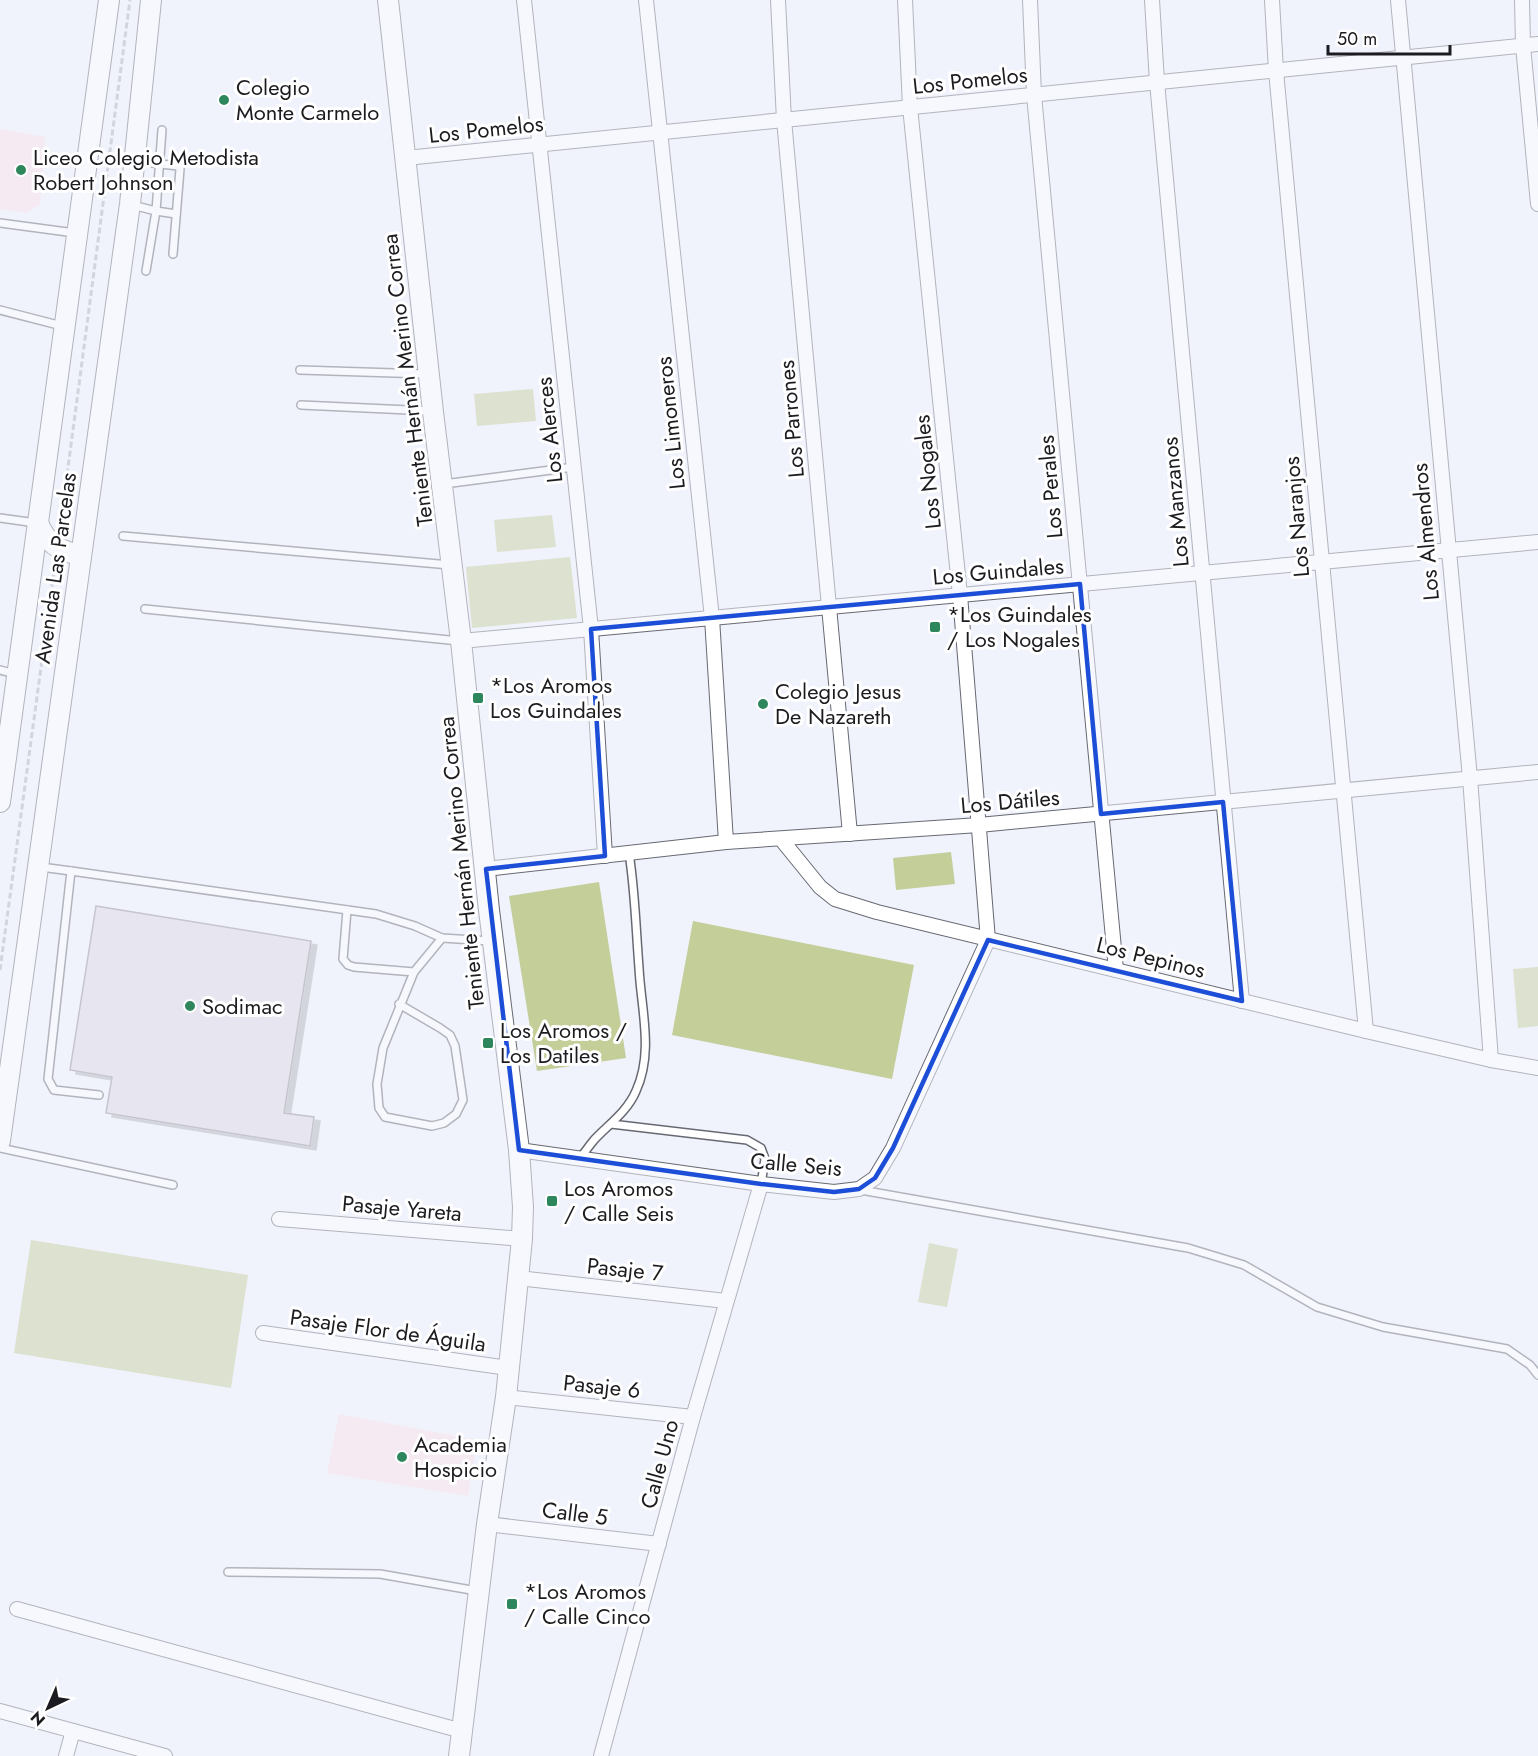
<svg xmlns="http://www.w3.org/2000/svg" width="1538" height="1756" viewBox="0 0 1538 1756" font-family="Jost,sans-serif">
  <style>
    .education { fill: #fbe1e6 }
    .green { fill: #c3ce99 }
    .building { fill: #dbd5df; stroke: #938e96; stroke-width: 1.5; filter: url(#shadow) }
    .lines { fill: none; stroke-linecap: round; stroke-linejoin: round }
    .lane-casing { stroke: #676972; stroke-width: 10 }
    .street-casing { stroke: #676972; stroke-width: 16 }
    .secondary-casing { stroke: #676972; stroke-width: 22 }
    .path { stroke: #afb0b8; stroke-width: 3; stroke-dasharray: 6 3; stroke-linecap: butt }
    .lane { stroke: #fff; stroke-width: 7 }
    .street { stroke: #fff; stroke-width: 14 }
    .secondary { stroke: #fff; stroke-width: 20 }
    .marked { fill: none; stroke: #1d4ed8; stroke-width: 4.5; stroke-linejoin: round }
    .poi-dot { fill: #2e875c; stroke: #fff; stroke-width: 2 }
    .labels { text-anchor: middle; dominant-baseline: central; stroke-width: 6; stroke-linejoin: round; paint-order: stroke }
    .street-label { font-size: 22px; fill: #1c1c20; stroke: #fff }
    .poi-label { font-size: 22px; fill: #1c1c20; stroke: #fff; text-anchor: start }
  </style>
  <defs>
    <filter id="shadow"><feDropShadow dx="6" dy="4" stdDeviation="0" flood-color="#0004"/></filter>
  </defs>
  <rect width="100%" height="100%" fill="#f0f2fc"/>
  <!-- education -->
  <g class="education">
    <path d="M 0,129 L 45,137 L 40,204 L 27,213 L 0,209 Z"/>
    <path d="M 339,1414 L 477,1440 L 468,1496 L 327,1473 Z"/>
  </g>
  <!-- green -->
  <g class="green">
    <path d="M 533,389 L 536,421 L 477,426 L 474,394 Z"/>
    <path d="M 552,515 L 556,547 L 497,552 L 494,520 Z"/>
    <path d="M 570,557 L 577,618 L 472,628 L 466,567 Z"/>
    <path d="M 951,852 L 955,884 L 896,890 L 893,858 Z"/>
    <path d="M 599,882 L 626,1058 L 537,1071 L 509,896 Z"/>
    <path d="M 693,921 L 914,965 L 892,1079 L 672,1035 Z"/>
    <path d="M 1538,967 L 1538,1026 L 1518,1028 L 1513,969 Z"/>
    <path d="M 31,1240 L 248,1275 L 231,1388 L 14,1353 Z"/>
    <path d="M 929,1243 L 958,1249 L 947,1307 L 918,1302 Z"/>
  </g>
  <!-- building -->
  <path class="building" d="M 96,906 L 311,941 L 284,1113 L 314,1117 L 310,1146 L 106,1113 L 112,1077 L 70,1070 Z"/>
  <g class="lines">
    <!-- lane casing -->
    <g class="lane-casing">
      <g id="lane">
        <path d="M 162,130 L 156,211 L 176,214"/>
        <path d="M 135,161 L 178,166 L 180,169 L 173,254"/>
        <path d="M 132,205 L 156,211 L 146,271"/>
        <path d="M 0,223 L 75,233"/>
        <path d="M 0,310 L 62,326"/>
        <path d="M 300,370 L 426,374"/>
        <path d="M 301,405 L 430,411"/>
        <path d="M 444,484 L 574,467"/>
        <path d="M 0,518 L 36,523"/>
        <path d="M 123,536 L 450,565"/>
        <path d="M 145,609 L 459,641"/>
        <path d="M 0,670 L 15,674"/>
        <path d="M 41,867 L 71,871"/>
        <path d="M 347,910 L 343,959 L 348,965 L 354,967 L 414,972"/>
        <path d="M 399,1004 L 440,1028 L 450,1035 L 455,1046 L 463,1100 L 456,1114 L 444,1123 L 432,1126 L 385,1117 L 379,1108 L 377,1084 L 383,1048 L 414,972 L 442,938"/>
        <path d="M 99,1095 L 54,1090 L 48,1079 L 71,871 L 376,914 L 415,926 L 442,938 L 490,941"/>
        <path d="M 611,1124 L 747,1140 L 761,1148 L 765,1159 L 761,1184"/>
        <path d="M 0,1148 L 173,1185"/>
        <path d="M 580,1158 C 585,1152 589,1146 594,1140 C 609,1124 627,1112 636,1091 C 654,1052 641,1009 639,968 C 636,930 635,891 629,853"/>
        <path d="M 861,1190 L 1188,1248 L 1244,1265 L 1317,1307 L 1383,1327 L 1507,1349 L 1530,1365 L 1538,1375"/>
        <path d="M 228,1572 L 380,1574 L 477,1591"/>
      </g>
    </g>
    <!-- street casing -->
    <g class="street-casing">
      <g id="street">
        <path d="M 524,0 L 591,629 L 605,856"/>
        <path d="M 646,0 L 712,618 L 726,842"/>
        <path d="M 778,0 L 784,120 L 850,834"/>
        <path d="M 1030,0 L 1034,95 L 1116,970"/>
        <path d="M 1152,0 L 1157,82 L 1242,1001"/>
        <path d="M 1272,0 L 1276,71 L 1366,1031"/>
        <path d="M 1398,0 L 1470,778 L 1491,1060"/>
        <path d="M 1522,0 L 1523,46 L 1538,204"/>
        <path d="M 406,158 L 1538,44"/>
        <path d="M 461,641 L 1538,542"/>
        <path d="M 781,839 L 820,887 L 835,899 L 877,912 L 1366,1031 L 1491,1060 L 1538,1068"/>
        <path d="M 486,869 L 726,842 L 979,825 L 1538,772"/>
        <path d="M 519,1150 L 761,1184 L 834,1192 L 859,1189 L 875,1178 L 893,1148 L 988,940 L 960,595 L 910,107 L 905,0"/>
        <path d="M 279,1219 L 522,1239"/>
        <path d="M 518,1278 L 726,1301"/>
        <path d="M 263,1333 L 508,1368"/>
        <path d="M 506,1397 L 693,1417"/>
        <path d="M 487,1524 L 659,1544"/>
        <path d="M 17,1609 L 462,1731"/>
        <path d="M 0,1711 L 165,1756"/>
        <path d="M 66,1756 L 73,1731"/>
        <path d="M 601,1756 L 693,1417 L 761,1184"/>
      </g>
    </g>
    <!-- secondary casing -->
    <g class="secondary-casing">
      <g id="secondary">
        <path d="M 388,0 L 433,412 L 461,641 L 489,910 L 519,1150 L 523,1207 L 522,1239 L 506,1397 L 487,1524 L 459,1756"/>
        <path d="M 38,523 C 46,543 61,552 81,555"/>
        <path d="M 0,802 L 109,0"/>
        <path d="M 0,1141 L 130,204 L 151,0"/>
      </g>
    </g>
    <!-- path -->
    <g class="path">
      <path d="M 60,528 L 130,0"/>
      <path d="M 0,970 L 55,564"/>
    </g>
    <!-- lane -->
    <use href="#lane" class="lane"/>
    <!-- street -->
    <use href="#street" class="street"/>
    <!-- secondary -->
    <use href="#secondary" class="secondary"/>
  </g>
  <!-- marked area -->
  <path d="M0 0H1538V1756H0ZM 1080,584 L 1101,814 L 1223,802 L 1242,1001 L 988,940 L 893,1148 L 875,1178 L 859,1189 L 834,1192 L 761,1184 L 519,1150 L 486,869 L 605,856 L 591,629 Z" fill="#f0f2fc" fill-opacity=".55" fill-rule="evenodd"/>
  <path class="marked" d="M 1080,584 L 1101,814 L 1223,802 L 1242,1001 L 988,940 L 893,1148 L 875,1178 L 859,1189 L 834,1192 L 761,1184 L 519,1150 L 486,869 L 605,856 L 591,629 Z"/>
  <!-- markers -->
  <g class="poi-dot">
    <circle cx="224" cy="100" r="6"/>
    <circle cx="21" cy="170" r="6"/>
    <rect x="929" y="621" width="12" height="12" rx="3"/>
    <rect x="472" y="692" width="12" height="12" rx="3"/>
    <circle cx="763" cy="704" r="6"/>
    <circle cx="190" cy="1006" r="6"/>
    <rect x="482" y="1037" width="12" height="12" rx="3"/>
    <rect x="546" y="1195" width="12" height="12" rx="3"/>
    <circle cx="402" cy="1457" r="6"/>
    <rect x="506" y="1598" width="12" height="12" rx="3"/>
  </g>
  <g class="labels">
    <!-- street labels -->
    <g class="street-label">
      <text transform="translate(970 80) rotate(-6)">Los Pomelos</text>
      <text transform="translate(486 129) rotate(-6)">Los Pomelos</text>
      <text transform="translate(407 380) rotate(-97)">Teniente Hernán Merino Correa</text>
      <text transform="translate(791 419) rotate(-95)">Los Parrones</text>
      <text transform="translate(670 423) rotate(-96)">Los Limoneros</text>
      <text transform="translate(549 430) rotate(-96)">Los Alerces</text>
      <text transform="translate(927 472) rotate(-96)">Los Nogales</text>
      <text transform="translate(1050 487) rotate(-95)">Los Perales</text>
      <text transform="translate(1175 502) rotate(-95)">Los Manzanos</text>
      <text transform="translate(1296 517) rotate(-95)">Los Naranjos</text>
      <text transform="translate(1425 532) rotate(-95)">Los Almendros</text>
      <text transform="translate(55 568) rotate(-82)">Avenida Las Parcelas</text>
      <text transform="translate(998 571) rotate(-5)">Los Guindales</text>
      <text transform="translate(1010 801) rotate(-5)">Los Dátiles</text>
      <text transform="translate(461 863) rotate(-96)">Teniente Hernán Merino Correa</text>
      <text transform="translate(1151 957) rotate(14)">Los Pepinos</text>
      <text transform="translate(796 1164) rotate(5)">Calle Seis</text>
      <text transform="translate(402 1208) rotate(5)">Pasaje Yareta</text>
      <text transform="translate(625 1269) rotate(6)">Pasaje 7</text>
      <text transform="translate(388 1330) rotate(8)">Pasaje Flor de Águila</text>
      <text transform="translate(602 1386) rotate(6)">Pasaje 6</text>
      <text transform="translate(659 1464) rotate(-75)">Calle Uno</text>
      <text transform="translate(575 1513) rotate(7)">Calle 5</text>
    </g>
    <!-- poi labels -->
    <g class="poi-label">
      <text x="236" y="87">Colegio<tspan x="236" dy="25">Monte Carmelo</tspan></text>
      <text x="33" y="157">Liceo Colegio Metodista<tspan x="33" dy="25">Robert Johnson</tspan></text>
      <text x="947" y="614">*Los Guindales<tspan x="947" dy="25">/ Los Nogales</tspan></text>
      <text x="490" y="685">*Los Aromos<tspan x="490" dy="25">Los Guindales</tspan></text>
      <text x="775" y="691">Colegio Jesus<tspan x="775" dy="25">De Nazareth</tspan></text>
      <text x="202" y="1006">Sodimac</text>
      <text x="500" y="1030">Los Aromos /<tspan x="500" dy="25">Los Datiles</tspan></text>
      <text x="564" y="1188">Los Aromos<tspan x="564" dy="25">/ Calle Seis</tspan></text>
      <text x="414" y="1444">Academia<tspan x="414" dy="25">Hospicio</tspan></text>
      <text x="524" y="1591">*Los Aromos<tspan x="524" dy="25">/ Calle Cinco</tspan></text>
    </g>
  </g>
  <!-- north arrow -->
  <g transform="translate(48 1708) rotate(224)" stroke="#ffffff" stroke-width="4.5" paint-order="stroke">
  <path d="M0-4.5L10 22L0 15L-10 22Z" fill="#1c1c20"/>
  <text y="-9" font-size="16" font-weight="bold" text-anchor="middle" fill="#1c1c20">N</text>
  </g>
  <!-- scale -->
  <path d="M1328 45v9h122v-9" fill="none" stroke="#1c1c20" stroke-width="3"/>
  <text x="1337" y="45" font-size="18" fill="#1c1c20" stroke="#ffffff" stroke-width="4.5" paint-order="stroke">50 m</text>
</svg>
